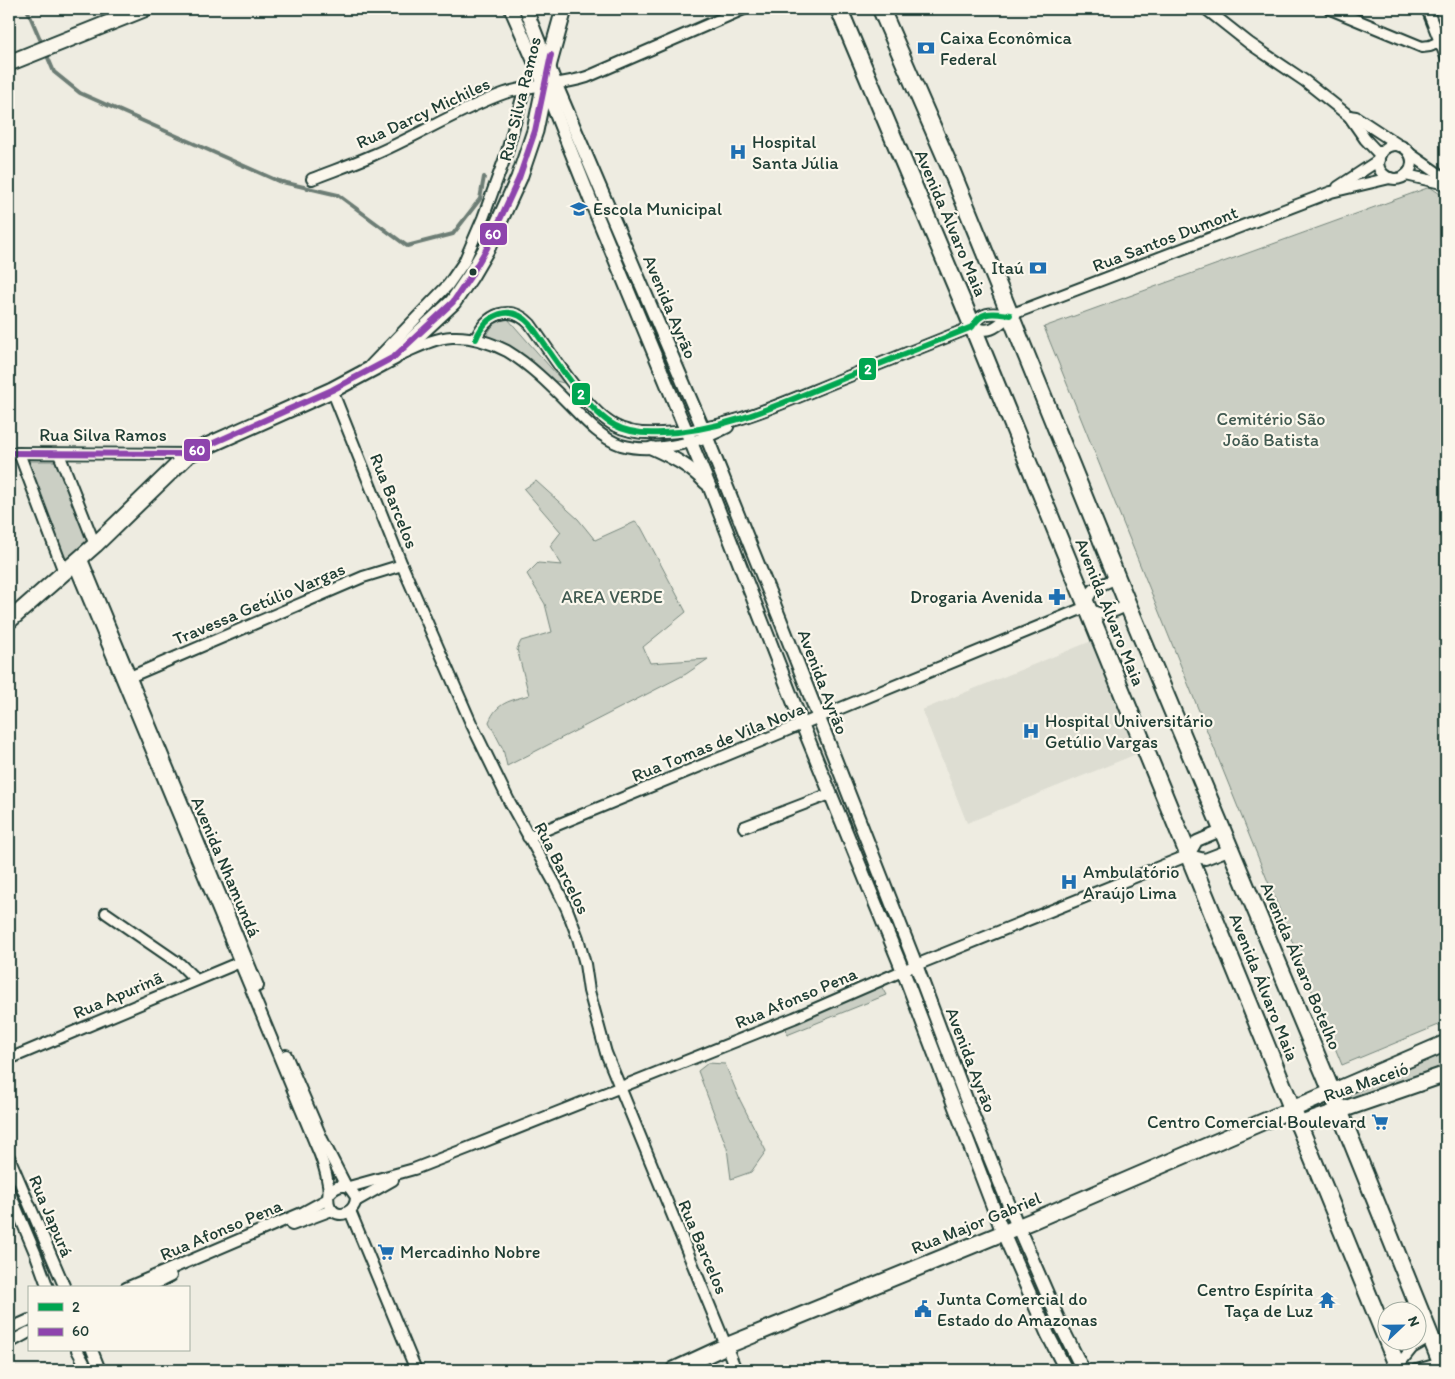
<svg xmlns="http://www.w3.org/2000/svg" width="1455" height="1379" viewBox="0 0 1455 1379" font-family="Itim,sans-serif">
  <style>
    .built { fill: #ddddd2 }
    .green { fill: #cbcfc4; stroke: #75867c }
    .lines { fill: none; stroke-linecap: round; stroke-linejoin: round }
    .stream { stroke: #6c7d74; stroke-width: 4 }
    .minor-casing { stroke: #1f3d34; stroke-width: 14 }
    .tertiary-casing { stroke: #1f3d34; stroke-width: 16 }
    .secondary-casing { stroke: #1f3d34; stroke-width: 19 }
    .primary-casing { stroke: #1f3d34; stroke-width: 20 }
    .minor { stroke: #fbf7ec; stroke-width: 10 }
    .tertiary { stroke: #fbf7ec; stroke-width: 12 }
    .secondary { stroke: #fbf7ec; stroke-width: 15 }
    .primary { stroke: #fbf7ec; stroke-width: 16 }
    .bus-1-casing { stroke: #fbf7ec; stroke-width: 10 }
    .bus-2-casing { stroke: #fbf7ec; stroke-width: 10 }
    .bus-1 { stroke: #00a651; stroke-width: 6 }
    .bus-2 { stroke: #8e44ad; stroke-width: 6 }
    .bus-dot { fill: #1f3d34; stroke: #fbf7ec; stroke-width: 2 }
    .labels { text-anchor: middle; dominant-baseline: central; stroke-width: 4.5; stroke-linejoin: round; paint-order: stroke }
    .poi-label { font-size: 18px; fill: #1f3d34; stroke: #fbf7ec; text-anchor: start }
    .street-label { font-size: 18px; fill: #1f3d34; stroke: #fbf7ec }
    .park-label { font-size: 18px; fill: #415a51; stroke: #fbf7ec }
    .line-badge { stroke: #fbf7ec; stroke-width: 2 }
    .badge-label { font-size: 14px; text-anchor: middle; font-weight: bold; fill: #fff }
  </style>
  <rect width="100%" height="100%" fill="#eeece1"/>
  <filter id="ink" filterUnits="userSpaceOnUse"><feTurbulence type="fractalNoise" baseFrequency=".02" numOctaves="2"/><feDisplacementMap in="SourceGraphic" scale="10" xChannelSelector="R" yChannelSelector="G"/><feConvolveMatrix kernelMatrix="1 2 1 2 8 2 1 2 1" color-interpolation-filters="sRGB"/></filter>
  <g filter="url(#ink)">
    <!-- built -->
    <path class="built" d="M 1094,640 L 1139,753 L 967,823 L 922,710 Z"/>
    <!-- green -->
    <g class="green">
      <path d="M 1430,187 L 1446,198 L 1446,1022 L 1342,1065 L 1044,327 Z"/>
      <path d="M 508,319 L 564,383 L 551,380 L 485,338 L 495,322 Z"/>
      <path d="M 22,461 L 56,461 L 91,543 L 66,566 Z"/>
      <path d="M 536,481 L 578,519 L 595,540 L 635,522 L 641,527 L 686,612 L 643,647 L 650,663 L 708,659 L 686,674 L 507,766 L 503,749 L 489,722 C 497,702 510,701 529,695 L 517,649 L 521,641 L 552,632 L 545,604 L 527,574 L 538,563 L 562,565 L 550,546 L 561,532 L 524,489 Z"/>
      <path d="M 880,984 L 886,995 L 787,1035 L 786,1025 Z"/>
      <path d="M 1446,1052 L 1446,1066 L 1342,1102 L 1340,1097 Z"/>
      <path d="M 708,1063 L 725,1064 L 740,1100 L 766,1151 L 751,1172 L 731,1179 L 727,1148 L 698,1071 Z"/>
    </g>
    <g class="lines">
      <!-- stream -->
      <g class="stream">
        <path d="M 27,9 L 43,46"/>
        <path d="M 46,53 L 54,72 L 80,93 L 278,181 L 338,195 L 407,246 L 453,234 L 480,199 L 484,177"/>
      </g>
      <!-- minor casing -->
      <g class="minor-casing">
        <g id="minor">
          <path d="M 1206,9 L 1249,43 L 1305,81 L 1349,116 L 1365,139 L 1380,155"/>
          <path d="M 1330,9 L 1422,47 L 1430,46 L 1446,39"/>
          <path d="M 1427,9 L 1446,57"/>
          <path d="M 1349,116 L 1356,117 L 1400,146"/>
          <circle cx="1395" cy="162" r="17"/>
          <path d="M 1409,153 L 1446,179"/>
          <path d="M 1406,175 L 1446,184"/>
          <path d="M 312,179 C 332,171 353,164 373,155 C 418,136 459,109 505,93 C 532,84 560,86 587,77 L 744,9"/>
          <path d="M 1338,187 L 1379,160"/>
          <path d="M 972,327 C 991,334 996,327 1010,315 L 1331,192 L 1390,178"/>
          <path d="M 476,339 C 486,314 510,303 530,324 C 549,350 587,411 614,425 C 628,433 645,434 662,433 C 726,431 782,403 842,379 C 885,362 928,345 972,327 C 982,310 992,313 1010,315"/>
          <path d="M 402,354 C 418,347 434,338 452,337 C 471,336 490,342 507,351 C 530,365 549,384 568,403 C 584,419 599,437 621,445 C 635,449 649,449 663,447 C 688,444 705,439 728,427"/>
          <path d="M 371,365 L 448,285 L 464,262 L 483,218 L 506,155 L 525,87"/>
          <path d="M 332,390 L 402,565 L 471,723 L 509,801 L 555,884 L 567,909 L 578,938 L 585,964 L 589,991 L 606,1053 L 736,1370"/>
          <path d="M 9,453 L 189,454"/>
          <path d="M 19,453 L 64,572"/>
          <path d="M 59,454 L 95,545"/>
          <path d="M 81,557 L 258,986"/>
          <path d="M 74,564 L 315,1143 C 321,1156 326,1170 328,1184 C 330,1192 326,1200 330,1207 C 338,1221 356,1212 356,1197 L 349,1187 C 341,1184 335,1187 330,1193"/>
          <path d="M 1086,605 C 1091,585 1100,586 1117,578"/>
          <path d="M 1087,607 C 1104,619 1110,613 1128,605"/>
          <path d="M 125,679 L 363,577 L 402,565"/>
          <path d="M 744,827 L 830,794"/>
          <path d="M 528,837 L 1086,607"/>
          <path d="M 1189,855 L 1197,841 L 1223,830"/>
          <path d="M 106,913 L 180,964 L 196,980"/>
          <path d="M 286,1055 L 322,1139 L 346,1186"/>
          <path d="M 9,1059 L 245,960"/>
          <path d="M 9,1157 L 65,1288"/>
          <path d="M 349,1187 L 414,1169 L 468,1148 L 794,1018 L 916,965 L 1189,855 L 1205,859 L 1231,849"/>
          <path d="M 9,1191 L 36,1255 L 48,1288"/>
          <path d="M 356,1201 L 393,1180"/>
          <path d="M 350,1211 L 416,1370"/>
          <path d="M 292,1225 L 332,1210"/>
          <path d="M 126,1288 L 304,1212 L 328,1199"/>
          <path d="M 147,1288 L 171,1276"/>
          <path d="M 9,1329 L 29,1320"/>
          <path d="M 9,1343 L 29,1332"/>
          <path d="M 77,1350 L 88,1370"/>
          <path d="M 92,1350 L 100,1370"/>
          <path d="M 1390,1370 L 1397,1367 L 1412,1348 L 1431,1337"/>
          <path d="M 1417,1370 L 1441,1363"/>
        </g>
      </g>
      <!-- tertiary casing -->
      <g class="tertiary-casing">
        <g id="tertiary">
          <path d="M 511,9 L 544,84 L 592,204 L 710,488 L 802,724 L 903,971 L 1003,1233 L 1048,1335 L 1066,1370"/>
          <path d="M 526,9 L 556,85 L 707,438 L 780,619 L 916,965 L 968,1104 L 1018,1227 L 1062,1328 L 1083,1370"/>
          <path d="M 652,448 C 672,457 690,466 706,483"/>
        </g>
      </g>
      <!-- secondary casing -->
      <g class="secondary-casing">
        <g id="secondary">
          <path d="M 9,63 L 144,9"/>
          <path d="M 9,621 L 95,545 L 189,454 L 332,390 L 394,357 L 453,302 L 470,277 L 487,248 L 519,178 L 535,131 L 549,63 L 564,9"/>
          <path d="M 1298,1125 L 1446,1074"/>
          <path d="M 674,1370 L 726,1346 L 1032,1221 L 1446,1043"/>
        </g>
      </g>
      <!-- primary casing -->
      <g class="primary-casing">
        <g id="primary">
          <path d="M 839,9 L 963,303 L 1399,1370"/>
          <path d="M 881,9 L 952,172 L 1128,605 L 1324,1073 L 1444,1370"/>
        </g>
      </g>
      <!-- minor -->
      <use href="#minor" class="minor"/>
      <!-- tertiary -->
      <use href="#tertiary" class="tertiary"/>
      <!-- secondary -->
      <use href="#secondary" class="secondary"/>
      <!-- primary -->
      <use href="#primary" class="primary"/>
      <!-- bus-1 casing -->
      <g class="bus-1-casing">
        <path id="bus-1" d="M 476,339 C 486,314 510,303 530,324 C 549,350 587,411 614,425 C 628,433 645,434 662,433 C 726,431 782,403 842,379 C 885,362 928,345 972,327 C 982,310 992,313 1010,315"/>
      </g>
      <!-- bus-2 casing -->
      <g class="bus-2-casing">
        <path id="bus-2" d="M 9,453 L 189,454 L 332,390 L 394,357 L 453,302 L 470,277 L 487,248 L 519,178 L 535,131 L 551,55"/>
      </g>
      <!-- bus-1 -->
      <use href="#bus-1" class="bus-1"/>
      <!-- bus-2 -->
      <use href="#bus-2" class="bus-2"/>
    </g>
  </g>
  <!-- icons -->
  <defs>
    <g id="bank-bare" transform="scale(1.35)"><path d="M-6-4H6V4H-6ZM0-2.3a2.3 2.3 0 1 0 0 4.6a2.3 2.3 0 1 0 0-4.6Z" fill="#1f6fb2" stroke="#fbf7ec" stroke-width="2.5" paint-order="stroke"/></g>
    <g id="hospital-bare" transform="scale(1.35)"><path d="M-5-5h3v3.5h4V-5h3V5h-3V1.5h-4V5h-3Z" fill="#1f6fb2" stroke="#fbf7ec" stroke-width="2.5" paint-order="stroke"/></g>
    <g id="school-bare" transform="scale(1.35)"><path d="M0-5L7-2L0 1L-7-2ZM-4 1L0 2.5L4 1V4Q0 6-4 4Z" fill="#1f6fb2" stroke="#fbf7ec" stroke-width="2.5" paint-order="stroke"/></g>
    <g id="pharmacy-bare" transform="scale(1.35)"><path d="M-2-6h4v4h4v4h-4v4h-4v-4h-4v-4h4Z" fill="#1f6fb2" stroke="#fbf7ec" stroke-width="2.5" paint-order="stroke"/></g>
    <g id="supermarket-bare" transform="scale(1.35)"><path d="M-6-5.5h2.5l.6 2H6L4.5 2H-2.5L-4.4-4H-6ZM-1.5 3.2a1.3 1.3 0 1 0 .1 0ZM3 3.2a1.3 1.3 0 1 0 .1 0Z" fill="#1f6fb2" stroke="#fbf7ec" stroke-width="2.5" paint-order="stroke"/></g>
    <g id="temple-bare" transform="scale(1.35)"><path d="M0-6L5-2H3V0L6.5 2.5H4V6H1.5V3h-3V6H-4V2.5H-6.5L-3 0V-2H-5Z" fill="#1f6fb2" stroke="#fbf7ec" stroke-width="2.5" paint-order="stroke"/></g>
    <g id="civic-bare" transform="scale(1.35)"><path d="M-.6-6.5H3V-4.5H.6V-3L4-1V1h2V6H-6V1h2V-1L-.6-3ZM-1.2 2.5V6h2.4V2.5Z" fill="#1f6fb2" stroke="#fbf7ec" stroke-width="2.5" paint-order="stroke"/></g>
  </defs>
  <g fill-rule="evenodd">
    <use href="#bank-bare" x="926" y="48"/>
    <use href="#hospital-bare" x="738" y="152"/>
    <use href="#school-bare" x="579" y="209"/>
    <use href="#bank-bare" x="1038" y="268"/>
    <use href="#pharmacy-bare" x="1057" y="597"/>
    <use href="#hospital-bare" x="1031" y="731"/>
    <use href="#hospital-bare" x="1069" y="882"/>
    <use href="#supermarket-bare" x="1380" y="1122"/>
    <use href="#supermarket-bare" x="386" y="1252"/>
    <use href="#temple-bare" x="1327" y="1300"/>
    <use href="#civic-bare" x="923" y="1309"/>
  </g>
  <!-- markers -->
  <circle class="bus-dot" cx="473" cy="272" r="4.5"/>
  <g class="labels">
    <!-- poi labels -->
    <g class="poi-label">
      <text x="940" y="38">Caixa Econômica<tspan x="940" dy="21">Federal</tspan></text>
      <text x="752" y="142">Hospital<tspan x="752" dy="21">Santa Júlia</tspan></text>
      <text x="593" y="209">Escola Municipal</text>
      <text x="1024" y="268" text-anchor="end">Itaú</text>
      <text x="1043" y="597" text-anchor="end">Drogaria Avenida</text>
      <text x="1045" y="721">Hospital Universitário<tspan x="1045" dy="21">Getúlio Vargas</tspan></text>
      <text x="1083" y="872">Ambulatório<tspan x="1083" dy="21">Araújo Lima</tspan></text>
      <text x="1366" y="1122" text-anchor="end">Centro Comercial Boulevard</text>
      <text x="400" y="1252">Mercadinho Nobre</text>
      <text x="1313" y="1290" text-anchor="end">Centro Espírita<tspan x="1313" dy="21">Taça de Luz</tspan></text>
      <text x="937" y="1299">Junta Comercial do<tspan x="937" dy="21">Estado do Amazonas</tspan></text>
    </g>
    <!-- street labels -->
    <g class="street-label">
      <text transform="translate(520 99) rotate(-76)">Rua Silva Ramos</text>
      <text transform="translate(423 113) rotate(-25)">Rua Darcy Michiles</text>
      <text transform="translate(951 223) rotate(67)">Avenida Álvaro Maia</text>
      <text transform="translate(1165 239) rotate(-21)">Rua Santos Dumont</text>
      <text transform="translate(670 307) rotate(67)">Avenida Ayrão</text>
      <text x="103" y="435">Rua Silva Ramos</text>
      <text transform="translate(394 501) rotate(68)">Rua Barcelos</text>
      <text transform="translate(259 604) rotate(-23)">Travessa Getúlio Vargas</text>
      <text transform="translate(1110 612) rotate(68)">Avenida Álvaro Maia</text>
      <text transform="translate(823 682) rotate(69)">Avenida Ayrão</text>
      <text transform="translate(718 742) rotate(-22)">Rua Tomas de Vila Nova</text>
      <text transform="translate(226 867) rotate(67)">Avenida Nhamundá</text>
      <text transform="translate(562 868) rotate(63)">Rua Barcelos</text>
      <text transform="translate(1301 966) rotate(67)">Avenida Álvaro Botelho</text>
      <text transform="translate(1264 987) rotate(68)">Avenida Álvaro Maia</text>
      <text transform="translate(118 995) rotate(-23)">Rua Apurinã</text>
      <text transform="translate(796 998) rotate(-23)">Rua Afonso Pena</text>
      <text transform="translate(971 1060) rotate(69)">Avenida Ayrão</text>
      <text transform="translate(1366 1082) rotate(-19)">Rua Maceió</text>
      <text transform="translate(51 1216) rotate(67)">Rua Japurá</text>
      <text transform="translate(976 1223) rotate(-22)">Rua Major Gabriel</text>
      <text transform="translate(221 1230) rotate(-23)">Rua Afonso Pena</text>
      <text transform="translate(703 1247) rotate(67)">Rua Barcelos</text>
    </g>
    <!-- park labels -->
    <g class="park-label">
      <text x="1271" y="419">Cemitério São<tspan x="1271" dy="21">João Batista</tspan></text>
      <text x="612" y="597">AREA VERDE</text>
    </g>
  </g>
  <g class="line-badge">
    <rect x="479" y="222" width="29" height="24" rx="5" fill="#8e44ad"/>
    <rect x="858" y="357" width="19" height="24" rx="5" fill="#00a651"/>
    <rect x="571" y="382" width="20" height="24" rx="5" fill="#00a651"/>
    <rect x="183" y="438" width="28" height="24" rx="5" fill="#8e44ad"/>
  </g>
  <g class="badge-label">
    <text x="493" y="239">60</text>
    <text x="868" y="374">2</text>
    <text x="581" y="399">2</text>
    <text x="197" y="455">60</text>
  </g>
  <!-- margin -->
  <rect width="1455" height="1379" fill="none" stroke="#fbf7ec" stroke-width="30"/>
  <rect x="15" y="15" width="1425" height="1349" fill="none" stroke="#1f3d34" stroke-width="2" filter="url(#ink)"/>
  <!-- legend -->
  <rect x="28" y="1286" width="162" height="65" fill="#fbf7ec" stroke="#a3ada2"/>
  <rect x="38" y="1303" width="25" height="8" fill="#00a651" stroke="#a3ada2"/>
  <text x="72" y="1312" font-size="15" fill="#1f3d34">2</text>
  <rect x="38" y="1328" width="25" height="8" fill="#8e44ad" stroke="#a3ada2"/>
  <text x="72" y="1336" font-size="15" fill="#1f3d34">60</text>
  <!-- north arrow -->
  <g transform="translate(1402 1326) rotate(68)"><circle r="24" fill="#fbf7ec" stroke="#a3ada2"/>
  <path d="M0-4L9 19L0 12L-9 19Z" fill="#1f6fb2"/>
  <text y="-8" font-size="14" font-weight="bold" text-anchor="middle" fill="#1f3d34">N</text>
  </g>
</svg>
